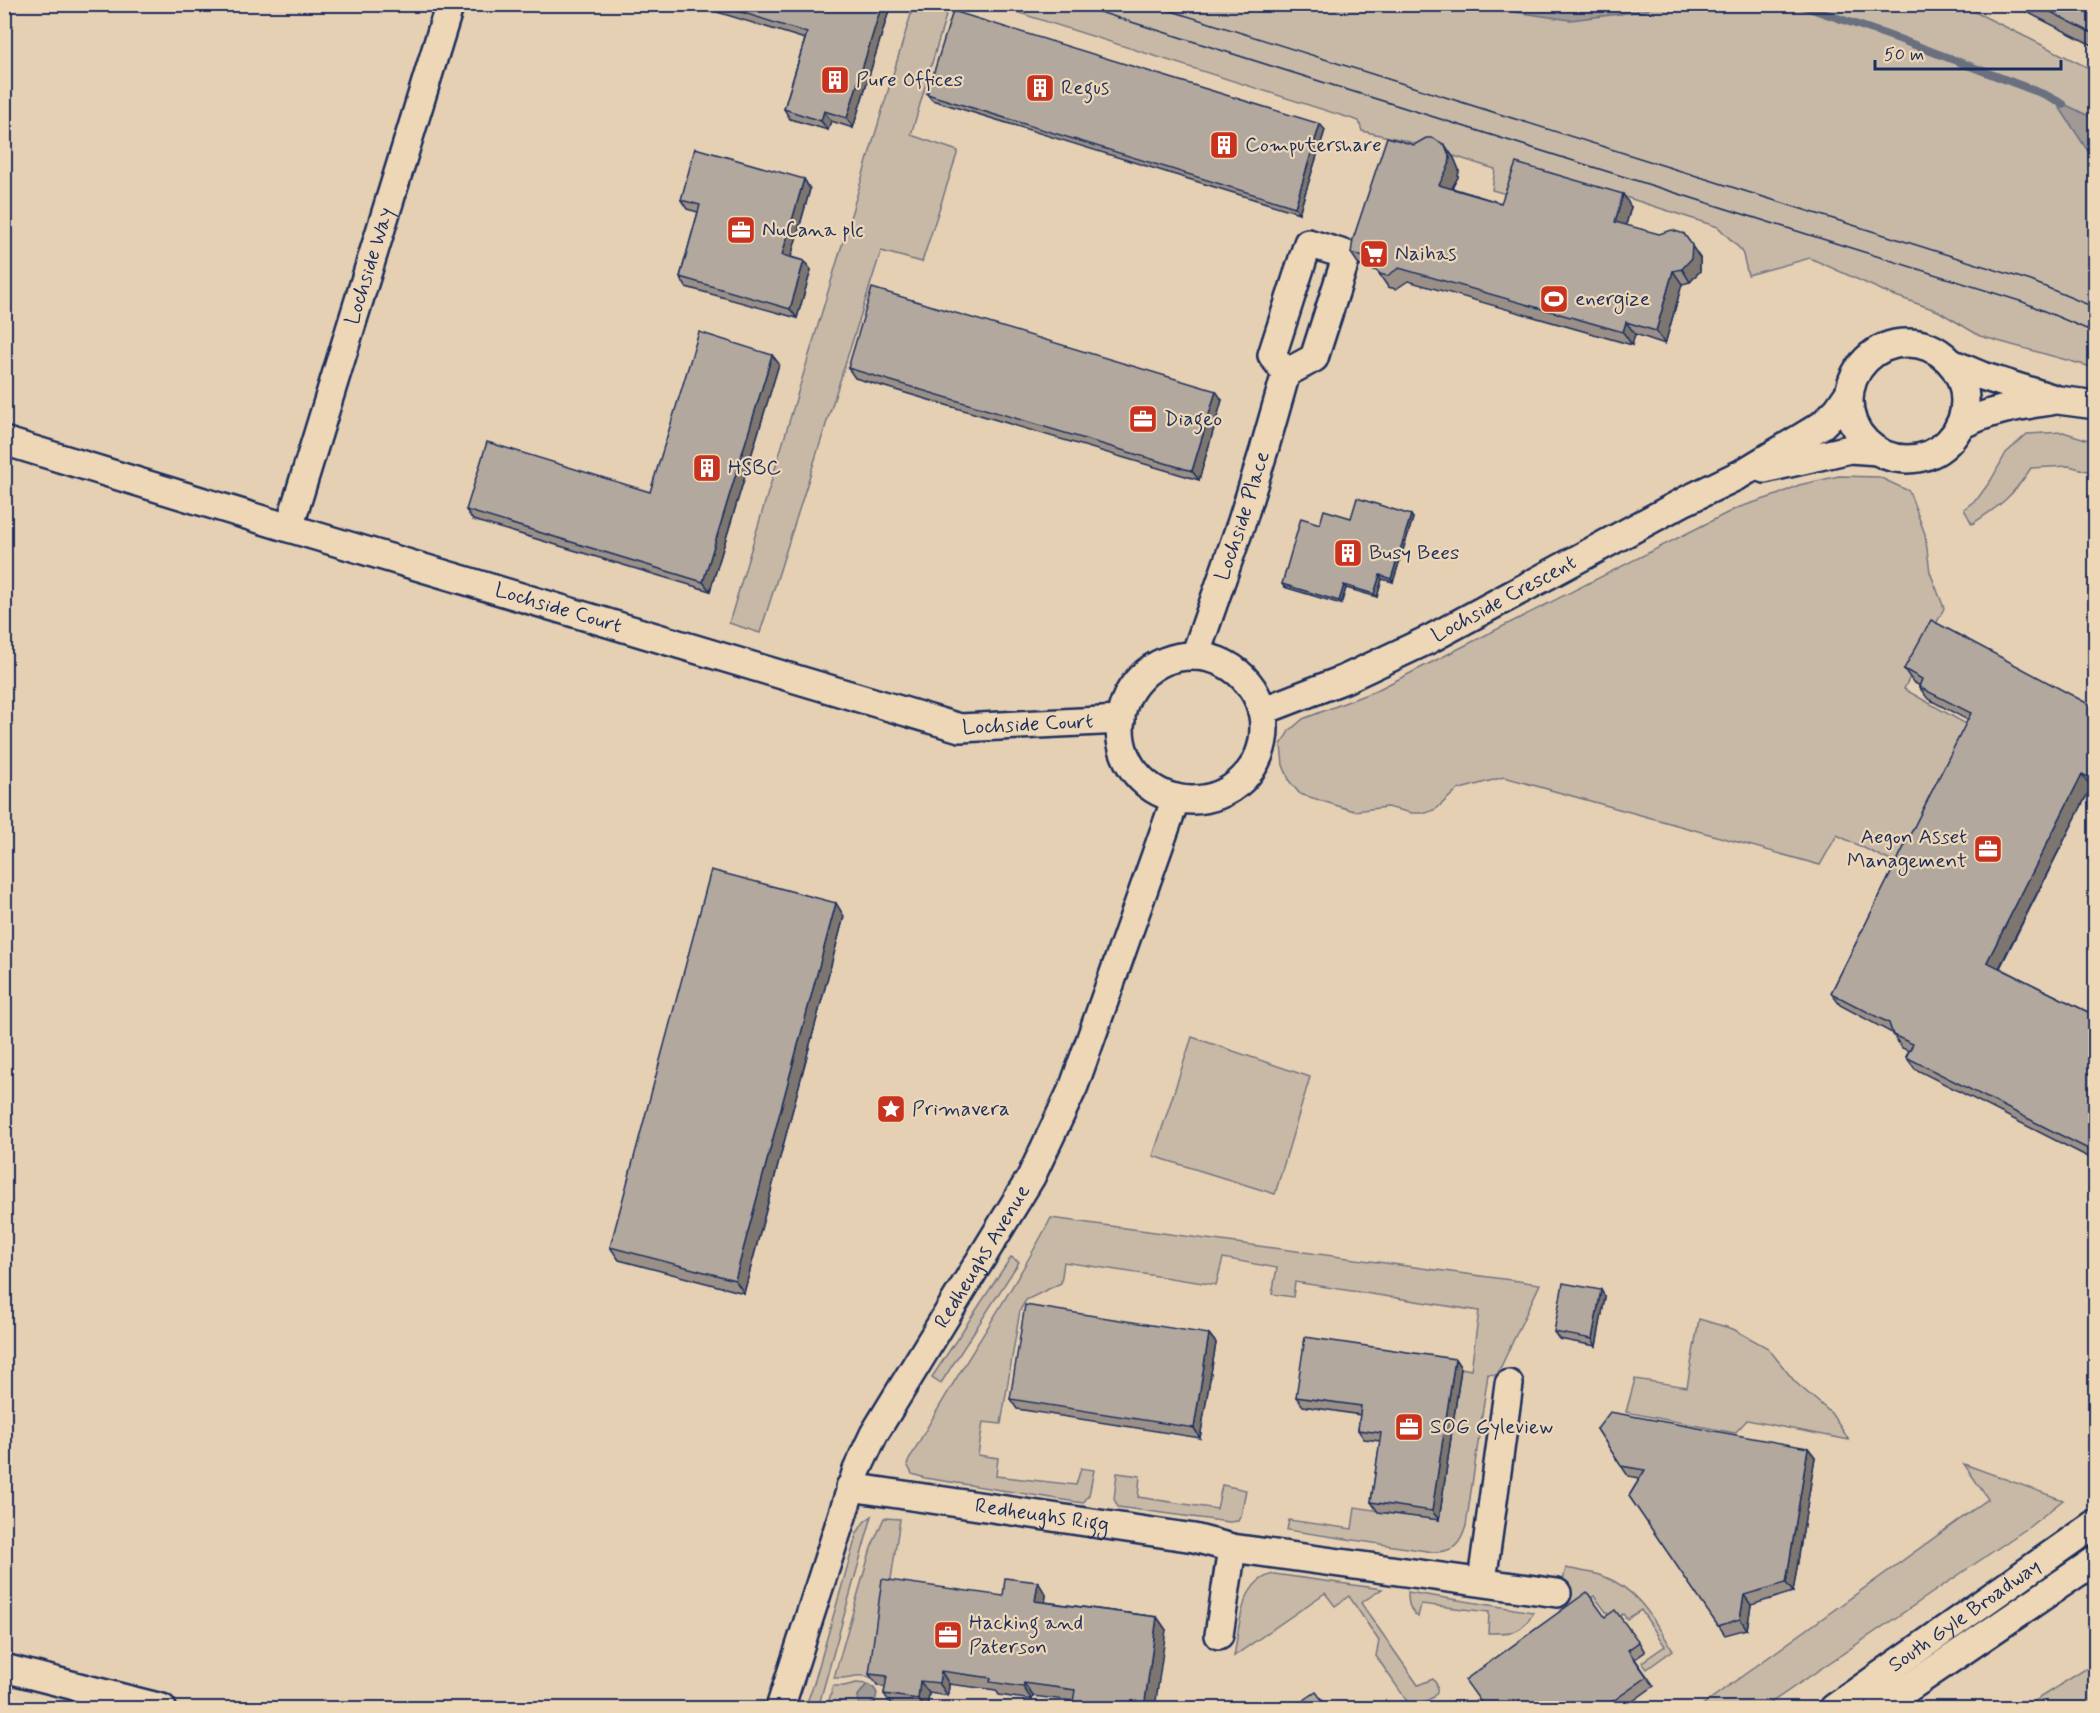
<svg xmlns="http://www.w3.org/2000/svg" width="2100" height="1713" viewBox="0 0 2100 1713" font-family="Mynerve,sans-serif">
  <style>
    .green { fill: #c8b9a7; stroke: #727482; stroke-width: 1.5 }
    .water { fill: #a09996; stroke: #6b6f80; stroke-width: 1.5 }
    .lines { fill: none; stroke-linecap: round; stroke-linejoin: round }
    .stream { stroke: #6b6f80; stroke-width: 8 }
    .minor-casing { stroke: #1b2f5e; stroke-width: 32 }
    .minor { stroke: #eed7b7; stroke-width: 27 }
    .tram { stroke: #1b2f5e; stroke-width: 1.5 }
    .wall { fill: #9a9088; stroke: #1b2f5e; stroke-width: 1.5 }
    .shaded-wall { fill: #7d766f; stroke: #1b2f5e; stroke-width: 1.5 }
    .building { fill: #b3a89e; stroke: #1b2f5e; stroke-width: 1.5 }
    .labels { text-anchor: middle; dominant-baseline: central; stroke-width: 4.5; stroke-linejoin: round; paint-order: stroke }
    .poi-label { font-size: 21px; fill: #1b2f5e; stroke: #eed7b7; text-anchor: start }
    .street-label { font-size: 21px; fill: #1b2f5e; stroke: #eed7b7 }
  </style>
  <rect width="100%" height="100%" fill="#e6d0b3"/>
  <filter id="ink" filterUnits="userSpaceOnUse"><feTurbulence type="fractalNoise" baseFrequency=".0167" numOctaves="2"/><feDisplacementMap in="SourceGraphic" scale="12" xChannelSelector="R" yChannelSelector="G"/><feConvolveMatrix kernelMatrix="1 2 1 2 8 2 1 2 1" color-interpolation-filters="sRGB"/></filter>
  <g filter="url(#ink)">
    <!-- green -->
    <g class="green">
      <path d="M 914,4 L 949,5 L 911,135 L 958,151 L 922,262 L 881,251 L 760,633 L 729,623 Z"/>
      <path d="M 994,5 L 1965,5 L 1977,13 L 2095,71 L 2095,368 L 1980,336 L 1938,311 L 1890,294 L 1810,258 L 1748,275 L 1742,251 L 1718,227 L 1542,170 L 1531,201 L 1492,190 L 1495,169 L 1403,140 L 1362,131 L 1359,121 Z"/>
      <path d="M 2063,432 L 2095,442 L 2095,473 L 2069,466 L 2031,468 C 2012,497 2001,505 1972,524 L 1964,509 L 1978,498 L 1991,480 L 2006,453 L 2027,434 Z"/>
      <path d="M 1839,476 L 1879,477 L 1909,491 L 1925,534 L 1930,572 L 1944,608 L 1904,689 L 1975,729 L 1905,868 L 1837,835 L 1820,865 L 1504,777 L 1457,790 L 1436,809 L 1426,813 L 1412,813 L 1387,807 L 1354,811 L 1300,794 L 1290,782 L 1283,765 L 1281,745 L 1289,731 L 1303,719 L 1375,691 L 1737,508 L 1777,495 L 1799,485 Z"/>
      <path d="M 1192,1037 L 1310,1077 L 1275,1194 L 1153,1156 Z"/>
      <path d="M 1051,1218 L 1540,1284 L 1497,1375 L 1488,1374 L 1466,1526 C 1460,1545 1454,1552 1433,1552 L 1287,1530 L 1289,1520 L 1352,1529 L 1355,1507 L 1439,1520 L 1461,1368 L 1471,1370 L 1479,1311 L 1295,1282 L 1293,1297 L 1272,1294 L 1277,1268 L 1223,1258 L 1216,1285 L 1064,1262 L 1061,1283 L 1026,1300 L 1020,1310 L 1001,1424 L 983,1422 L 978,1455 L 998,1458 L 996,1476 L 1076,1485 L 1081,1468 L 1094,1470 L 1089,1495 L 1083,1503 L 925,1478 L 912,1474 L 907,1464 C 951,1380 1007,1303 1051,1218 Z"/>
      <path d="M 1011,1257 L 1019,1262 L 941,1383 L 932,1377 Z"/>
      <path d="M 1699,1319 L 1733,1329 L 1768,1348 L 1795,1382 L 1831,1413 L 1849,1440 L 1747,1420 L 1735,1433 L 1626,1412 L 1635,1379 L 1687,1387 Z"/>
      <path d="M 1964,1464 L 2063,1500 L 2029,1527 L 1763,1708 L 1698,1708 L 1988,1499 Z"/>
      <path d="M 1117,1473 L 1140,1476 L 1138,1497 L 1217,1509 L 1222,1485 L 1246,1490 L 1241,1515 L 1238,1521 L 1229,1522 L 1118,1507 L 1114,1499 Z"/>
      <path d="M 872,1516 L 818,1708 L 805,1708 L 815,1680 L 857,1533 L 864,1522 Z"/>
      <path d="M 884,1518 L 900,1519 L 876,1679 C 858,1672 851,1679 834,1678 L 871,1548 Z"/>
      <path d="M 1566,1568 C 1578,1571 1592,1572 1603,1576 C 1639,1590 1653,1619 1673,1650 L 1647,1669 L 1642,1662 L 1665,1646 L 1641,1610 L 1627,1619 L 1623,1614 L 1613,1621 L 1594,1596 L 1573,1608 L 1556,1608 Z"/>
      <path d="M 1274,1574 L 1382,1589 L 1361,1603 L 1418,1685 L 1433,1679 L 1437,1685 L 1437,1692 L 1433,1697 L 1415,1708 L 1398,1708 L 1407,1701 L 1376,1656 L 1379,1641 L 1349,1596 L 1335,1606 L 1325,1593 L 1234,1656 C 1240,1628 1239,1581 1274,1574 Z"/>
      <path d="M 1408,1592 L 1533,1612 C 1522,1635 1511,1633 1488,1633 L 1489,1612 L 1421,1604 L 1418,1617 C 1409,1610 1408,1603 1408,1592 Z"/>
      <path d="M 2095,1663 L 2095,1708 L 2023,1708 Z"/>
      <path d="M 856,1683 L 867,1684 L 858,1696 L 859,1708 L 827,1708 L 833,1686 L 844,1686 Z"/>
    </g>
    <!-- water -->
    <g class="water">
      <path d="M 1479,5 L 1657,5 L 1644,11 L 1570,20 L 1487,8 Z"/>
      <path d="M 2054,99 L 2095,119 L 2095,162 Z"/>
      <path d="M 867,1684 L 874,1688 L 877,1693 L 874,1708 L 859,1708 L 858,1696 Z"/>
    </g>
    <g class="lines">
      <!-- stream -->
      <path class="stream" d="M 1797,4 L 1899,39 L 2046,95 L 2063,104"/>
      <!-- minor casing -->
      <g class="minor-casing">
        <g id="minor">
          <circle cx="1907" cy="401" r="58"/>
          <path d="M 1951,363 L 1982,376 L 2058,400 L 2096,405"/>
          <path d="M 1959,426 C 1990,410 2017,406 2051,401"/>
          <path id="s1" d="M 4,441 L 289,528 L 960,728 L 1121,720"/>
          <path d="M 1764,469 L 1850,449 L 1878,451"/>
          <path id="s2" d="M 289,528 L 450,4"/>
          <path id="s3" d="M 1195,656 L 1242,521 L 1264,450 L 1286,373 L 1272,355 L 1308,243 L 1347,255 L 1314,358 L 1286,373"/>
          <circle cx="1192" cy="728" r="72"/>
          <path id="s4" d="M 1262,711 L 1345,679 L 1430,639 L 1685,501 L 1741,474 L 1822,425 L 1838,409 L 1849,393"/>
          <path id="s5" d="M 850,1487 L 1194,1538 L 1232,1548 L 1557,1593"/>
          <path d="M 1482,1581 L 1509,1384"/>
          <path d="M 1219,1635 L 1232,1548"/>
          <path d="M 4,1668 L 162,1708"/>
          <path id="s6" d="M 780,1708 L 857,1470 L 874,1434 L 1031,1177 L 1074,1086 L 1176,798"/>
          <path id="s7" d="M 1834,1708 L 2096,1523"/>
          <path d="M 1879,1708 L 2096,1560"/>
        </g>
      </g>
      <!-- minor -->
      <use href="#minor" class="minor"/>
      <!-- tram -->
      <g class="tram">
        <path d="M 1074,4 L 2023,302 L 2096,333"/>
        <path d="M 1149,4 L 2031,281 L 2096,308"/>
      </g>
    </g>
    <!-- wall -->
    <g class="wall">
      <path d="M 691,4 L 891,4 L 853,128 L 831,121 L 828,130 L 790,119 L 784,109 L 805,39 Z"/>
      <path d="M 2011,4 L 2096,4 L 2096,47 Z"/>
      <path d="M 927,94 L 1325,130 L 1299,213 L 932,100 Z"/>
      <path d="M 1454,158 L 1459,170 L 1458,177 L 1452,188 L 1501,203 L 1631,207 L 1626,225 L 1700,258 L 1700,271 L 1690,282 L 1682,284 L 1665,344 L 1635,334 L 1632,345 L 1408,281 L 1396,289 L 1388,287 L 1377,271 L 1360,266 L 1351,253 Z"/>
      <path d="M 804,179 L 810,189 L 791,257 L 804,261 L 811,270 L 797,318 L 686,287 L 680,277 L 698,212 L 687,209 L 681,200 Z"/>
      <path d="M 772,355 L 779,364 L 710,591 L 473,520 L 466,510 L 650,492 Z"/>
      <path d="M 848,368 L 1222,400 L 1199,480 L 855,378 Z"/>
      <path d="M 1351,518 L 1413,518 L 1393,582 L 1382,579 L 1377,597 L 1346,588 L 1341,604 L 1284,587 L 1282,584 L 1320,524 Z"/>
      <path d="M 1904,669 L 2096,708 L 2096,789 L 2091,787 L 2000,968 L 2096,1016 L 2096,1161 L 1915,1069 L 1906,1057 L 1909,1051 L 1902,1048 L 1892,1033 L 1840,1005 L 1831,993 L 1968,720 L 1928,699 L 1919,687 L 1920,686 L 1913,682 Z"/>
      <path d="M 844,916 L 744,1293 L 619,1260 L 610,1247 Z"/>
      <path d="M 1601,1290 L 1605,1297 L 1596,1346 L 1559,1339 L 1554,1332 Z"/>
      <path d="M 1209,1334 L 1216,1343 L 1200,1438 L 1017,1409 L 1010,1399 Z"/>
      <path d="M 1455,1359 L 1461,1368 L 1439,1520 L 1378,1512 L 1371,1502 L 1380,1441 L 1364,1439 L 1358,1430 L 1360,1415 L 1303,1406 L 1296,1397 Z"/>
      <path d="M 1597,1429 L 1808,1448 L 1815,1457 L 1793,1592 L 1751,1605 L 1747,1629 L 1725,1635 L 1629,1496 L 1640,1478 L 1628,1476 Z"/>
      <path d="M 1046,1595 L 1045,1602 L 1157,1617 L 1166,1630 L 1073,1701 L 1033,1696 L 1032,1700 L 999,1695 L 996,1690 L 949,1684 L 948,1696 L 929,1693 L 927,1708 L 903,1708 L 893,1707 L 884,1694 L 885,1687 L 878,1686 L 869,1674 Z"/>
      <path d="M 1605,1617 L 1639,1642 L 1645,1652 L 1635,1659 L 1654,1686 L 1623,1708 L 1479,1708 Z"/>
    </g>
    <!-- shaded-wall -->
    <g class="shaded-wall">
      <path d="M 882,4 L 891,4 L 853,128 L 847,118 Z"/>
      <path d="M 824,111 L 831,121 L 828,130 L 821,121 Z"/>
      <path d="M 1320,124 L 1325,130 L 1299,213 L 1295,207 Z"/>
      <path d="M 1445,145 L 1454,158 L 1459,170 L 1458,177 L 1447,197 L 1439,185 Z"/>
      <path d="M 804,179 L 810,189 L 789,264 L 782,255 Z"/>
      <path d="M 1623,194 L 1631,207 L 1623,235 L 1615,222 Z"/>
      <path d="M 1684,234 L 1700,258 L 1700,271 L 1690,282 L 1682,269 Z"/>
      <path d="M 804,261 L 811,270 L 797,318 L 790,309 Z"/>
      <path d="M 1673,271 L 1682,284 L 1665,344 L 1656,331 Z"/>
      <path d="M 1626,322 L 1635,334 L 1632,345 L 1623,332 Z"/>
      <path d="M 772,355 L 779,364 L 710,591 L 703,582 Z"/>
      <path d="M 1216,391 L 1222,400 L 1199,480 L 1192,471 Z"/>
      <path d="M 1411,515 L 1413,518 L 1393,582 L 1391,579 Z"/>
      <path d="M 1380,575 L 1382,579 L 1377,597 L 1374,594 Z"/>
      <path d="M 1344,585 L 1346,588 L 1341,604 L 1339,601 Z"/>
      <path d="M 2082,774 L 2091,787 L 1996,974 L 1987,962 Z"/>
      <path d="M 836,903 L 844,916 L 744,1293 L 735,1280 Z"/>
      <path d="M 1601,1290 L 1605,1297 L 1596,1346 L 1592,1339 Z"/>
      <path d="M 1209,1334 L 1216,1343 L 1200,1438 L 1194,1428 Z"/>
      <path d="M 1455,1359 L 1461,1368 L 1439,1520 L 1432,1511 Z"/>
      <path d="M 1808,1448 L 1815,1457 L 1793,1592 L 1786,1583 Z"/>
      <path d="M 1038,1582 L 1046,1595 L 1044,1613 L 1035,1601 Z"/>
      <path d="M 1744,1595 L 1751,1605 L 1747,1629 L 1740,1619 Z"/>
      <path d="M 1157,1617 L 1166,1630 L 1155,1708 L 1144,1708 Z"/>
      <path d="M 941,1671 L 949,1684 L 948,1696 L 939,1683 Z"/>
      <path d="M 920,1681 L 929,1693 L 927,1708 L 924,1708 L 918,1699 Z"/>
      <path d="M 1024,1683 L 1033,1696 L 1032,1700 L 1023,1687 Z"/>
    </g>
    <!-- building -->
    <g class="building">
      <path d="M 716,4 L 882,4 L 847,118 L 824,111 L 821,121 L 784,109 L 807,33 Z"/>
      <path d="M 2035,4 L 2096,4 L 2096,35 Z"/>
      <path d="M 953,11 L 1320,124 L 1295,207 L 927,94 Z"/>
      <path d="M 1387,137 L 1414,145 L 1426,138 L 1433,138 L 1445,145 L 1450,158 L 1449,165 L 1439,185 L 1501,203 L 1516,163 L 1623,194 L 1615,222 L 1659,234 L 1672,230 L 1684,234 L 1692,245 L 1691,259 L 1682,269 L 1673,271 L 1656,331 L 1626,322 L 1623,332 L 1399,268 L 1387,276 L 1380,274 L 1375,269 L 1373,260 L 1351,253 L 1353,239 Z"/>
      <path d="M 695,148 L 804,179 L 782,255 L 804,261 L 790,309 L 680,277 L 700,205 L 681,200 Z"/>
      <path d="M 872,288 L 1216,391 L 1192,471 L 848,368 Z"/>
      <path d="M 699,332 L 772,355 L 703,582 L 466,510 L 487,442 L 650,492 Z"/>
      <path d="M 1357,498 L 1411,515 L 1391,579 L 1380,575 L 1374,594 L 1344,585 L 1339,601 L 1282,584 L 1301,518 L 1320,524 L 1324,510 L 1351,518 Z"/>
      <path d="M 1931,620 L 2096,708 L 2096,781 L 2082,774 L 1987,962 L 2096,1016 L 2096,1153 L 1906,1057 L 1913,1044 L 1893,1035 L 1889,1023 L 1831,993 L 1971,713 L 1919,687 L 1922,679 L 1904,669 Z"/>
      <path d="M 711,870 L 836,903 L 735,1280 L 610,1247 Z"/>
      <path d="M 1563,1283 L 1601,1290 L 1592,1339 L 1554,1332 Z"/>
      <path d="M 1025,1305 L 1209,1334 L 1194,1428 L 1010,1399 Z"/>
      <path d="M 1305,1337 L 1455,1359 L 1432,1511 L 1371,1502 L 1381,1433 L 1358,1430 L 1361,1406 L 1296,1397 Z"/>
      <path d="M 1610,1412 L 1808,1448 L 1786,1583 L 1744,1595 L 1740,1619 L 1718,1626 L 1629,1496 L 1645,1470 L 1621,1466 L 1597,1429 Z"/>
      <path d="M 1005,1578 L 1038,1582 L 1035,1601 L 1157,1617 L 1144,1708 L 1072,1708 L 1075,1690 L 1024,1683 L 1023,1687 L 990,1682 L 991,1678 L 941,1671 L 939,1683 L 920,1681 L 918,1699 L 884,1694 L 887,1676 L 869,1674 L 882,1579 L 1003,1596 Z"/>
      <path d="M 1587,1592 L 1605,1617 L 1615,1610 L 1639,1642 L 1628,1650 L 1647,1677 L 1603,1708 L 1479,1708 L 1483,1705 L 1465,1680 Z"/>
      <path d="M 1316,1692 L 1328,1708 L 1292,1708 Z"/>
    </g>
  </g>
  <!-- icons -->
  <defs>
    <g id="building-square" transform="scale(1.5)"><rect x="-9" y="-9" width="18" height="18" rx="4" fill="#c8321e" stroke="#eed7b7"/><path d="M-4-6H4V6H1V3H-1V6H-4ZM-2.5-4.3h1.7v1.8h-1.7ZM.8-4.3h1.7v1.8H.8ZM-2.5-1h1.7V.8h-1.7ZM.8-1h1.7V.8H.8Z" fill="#fff"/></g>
    <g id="office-square" transform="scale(1.5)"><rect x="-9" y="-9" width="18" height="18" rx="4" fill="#c8321e" stroke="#eed7b7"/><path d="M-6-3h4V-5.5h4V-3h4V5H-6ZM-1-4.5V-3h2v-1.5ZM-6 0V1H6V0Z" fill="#fff"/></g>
    <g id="supermarket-square" transform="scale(1.5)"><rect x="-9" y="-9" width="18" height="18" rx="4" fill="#c8321e" stroke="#eed7b7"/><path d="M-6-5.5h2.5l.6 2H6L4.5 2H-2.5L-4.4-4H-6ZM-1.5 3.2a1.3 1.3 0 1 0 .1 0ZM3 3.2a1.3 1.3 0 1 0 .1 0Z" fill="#fff"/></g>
    <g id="stadium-square" transform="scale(1.5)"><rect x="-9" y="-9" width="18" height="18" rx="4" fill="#c8321e" stroke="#eed7b7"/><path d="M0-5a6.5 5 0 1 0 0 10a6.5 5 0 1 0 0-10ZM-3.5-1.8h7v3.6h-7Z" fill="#fff"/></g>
    <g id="sight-square" transform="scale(1.5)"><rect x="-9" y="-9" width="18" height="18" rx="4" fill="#c8321e" stroke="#eed7b7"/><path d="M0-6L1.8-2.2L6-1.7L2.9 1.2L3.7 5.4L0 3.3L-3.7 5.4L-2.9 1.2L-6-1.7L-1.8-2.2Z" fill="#fff"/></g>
  </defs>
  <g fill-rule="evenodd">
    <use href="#building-square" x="835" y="80"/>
    <use href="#building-square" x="1040" y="88"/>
    <use href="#building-square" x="1224" y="145"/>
    <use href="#office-square" x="741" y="230"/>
    <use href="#supermarket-square" x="1374" y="254"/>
    <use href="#stadium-square" x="1554" y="299"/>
    <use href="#office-square" x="1143" y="419"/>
    <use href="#building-square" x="707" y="468"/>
    <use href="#building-square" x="1348" y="553"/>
    <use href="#office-square" x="1988" y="849"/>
    <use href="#sight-square" x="891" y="1109"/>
    <use href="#office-square" x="1409" y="1427"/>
    <use href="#office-square" x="948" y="1635"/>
  </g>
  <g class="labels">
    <!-- poi labels -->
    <g class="poi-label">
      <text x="856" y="80">Pure Offices</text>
      <text x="1061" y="88">Regus</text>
      <text x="1245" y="145">Computershare</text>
      <text x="762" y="230">NuCana plc</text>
      <text x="1395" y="254">Naihas</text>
      <text x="1575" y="299">energize</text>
      <text x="1164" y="419">Diageo</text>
      <text x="728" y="468">HSBC</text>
      <text x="1369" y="553">Busy Bees</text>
      <text x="1967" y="837" text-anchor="end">Aegon Asset<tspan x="1967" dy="24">Management</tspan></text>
      <text x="912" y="1109">Primavera</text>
      <text x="1430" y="1427">SOG Gyleview</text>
      <text x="969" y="1623">Hacking and<tspan x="969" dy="24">Paterson</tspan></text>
    </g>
    <!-- street labels -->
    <g class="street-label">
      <text stroke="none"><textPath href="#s2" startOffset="274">Lochside Way</textPath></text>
      <text stroke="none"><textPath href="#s3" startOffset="148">Lochside Place</textPath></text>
      <text stroke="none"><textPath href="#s4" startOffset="267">Lochside Crescent</textPath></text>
      <text stroke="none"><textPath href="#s1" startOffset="579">Lochside Court</textPath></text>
      <text stroke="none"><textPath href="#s1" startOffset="1066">Lochside Court</textPath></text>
      <text stroke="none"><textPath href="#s6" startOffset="498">Redheughs Avenue</textPath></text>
      <text stroke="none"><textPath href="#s5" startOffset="194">Redheughs Rigg</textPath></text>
      <text stroke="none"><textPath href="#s7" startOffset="160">South Gyle Broadway</textPath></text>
    </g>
  </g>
  <!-- margin -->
  <rect width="2100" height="1713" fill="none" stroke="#eed7b7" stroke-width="24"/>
  <rect x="12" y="12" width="2076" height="1689" fill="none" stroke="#1b2f5e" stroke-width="2" filter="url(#ink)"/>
  <!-- scale -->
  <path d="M1875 60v9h186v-9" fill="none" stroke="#1b2f5e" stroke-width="3"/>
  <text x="1884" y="60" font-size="18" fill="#1b2f5e" stroke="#eed7b7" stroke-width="4.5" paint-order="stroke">50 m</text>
</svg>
